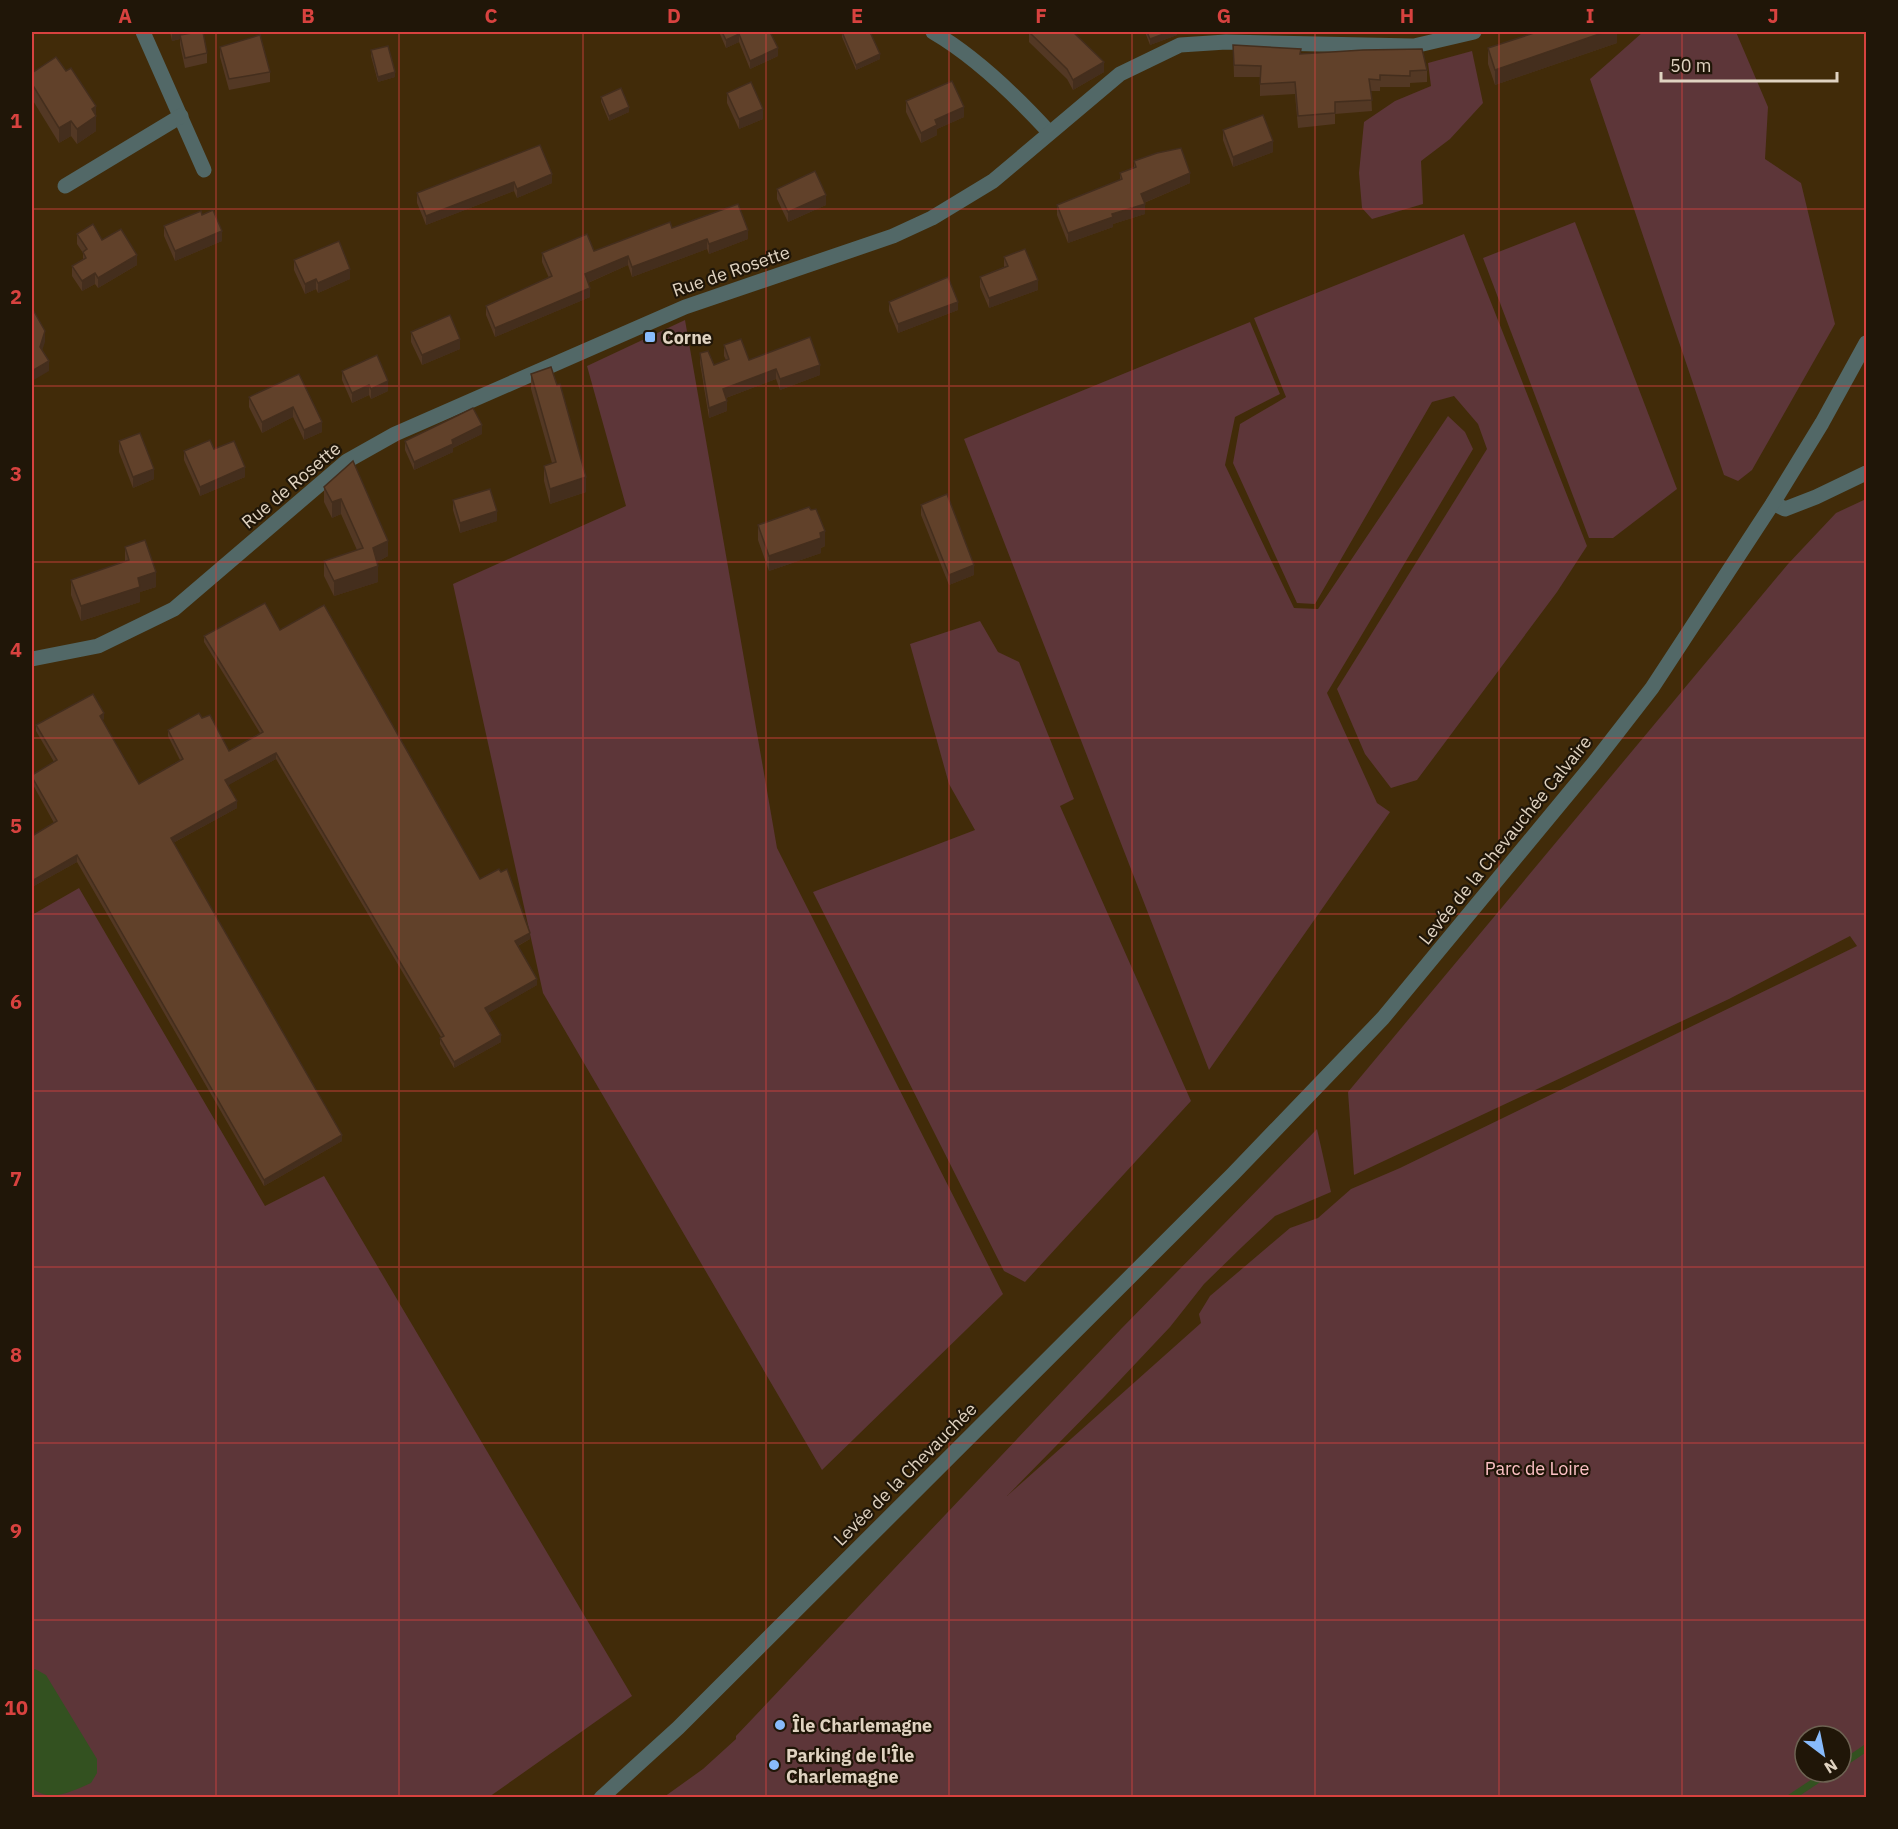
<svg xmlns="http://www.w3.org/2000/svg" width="1898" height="1829" viewBox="0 0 1898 1829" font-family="'IBM Plex Sans',sans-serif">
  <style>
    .green { fill: #5d3639; fill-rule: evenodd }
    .water { fill: #335120 }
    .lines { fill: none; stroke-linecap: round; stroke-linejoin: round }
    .stream { stroke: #335120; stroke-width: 7 }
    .minor { stroke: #526867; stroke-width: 15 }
    .tertiary { stroke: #526867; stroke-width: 15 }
    .wall { fill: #533824 }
    .shaded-wall { fill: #442e1d }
    .building { fill: #61412a; stroke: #442e1d; stroke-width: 1.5 }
    .grid { fill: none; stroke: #d8423f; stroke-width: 1.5; stroke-opacity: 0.55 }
    .poi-dot { fill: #88bbfc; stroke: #201608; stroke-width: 2 }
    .labels { text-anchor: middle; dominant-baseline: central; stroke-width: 4.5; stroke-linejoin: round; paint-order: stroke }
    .street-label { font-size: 18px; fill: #e0d3c1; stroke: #201608 }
    .poi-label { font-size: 18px; font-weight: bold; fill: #e0d3c1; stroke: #201608; text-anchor: start }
    .park-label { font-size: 18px; fill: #fcc1c4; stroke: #201608 }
    .neatline { fill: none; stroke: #d8423f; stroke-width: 2 }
    .grid-label { font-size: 20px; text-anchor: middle; font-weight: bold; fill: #d8423f }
  </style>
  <rect width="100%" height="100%" fill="#412b09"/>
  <!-- green -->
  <g class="green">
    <path d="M 1643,32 L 1736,32 L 1768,107 L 1765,159 L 1801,183 L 1835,324 L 1752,470 L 1738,481 L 1724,475 L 1590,79 Z"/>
    <path d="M 1472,51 L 1483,103 L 1450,139 L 1421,161 L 1423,204 L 1372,219 L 1362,208 L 1359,173 L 1364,122 L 1395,101 L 1431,86 L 1428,63 Z"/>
    <path d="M 1575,222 L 1677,489 L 1613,538 L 1589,538 L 1483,258 Z"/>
    <path d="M 1464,234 L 1587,546 L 1557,592 L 1417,780 L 1391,788 L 1365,754 L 1337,689 L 1487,449 L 1478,424 L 1454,396 L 1432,402 L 1315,604 L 1297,603 L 1233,463 L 1240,424 L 1286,397 L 1254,318 Z"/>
    <path d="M 685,320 L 777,848 L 1003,1294 L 822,1470 L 543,993 L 453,584 L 626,506 L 587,366 Z"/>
    <path d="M 1250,322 L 1280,394 L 1235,417 L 1225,465 L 1294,608 L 1318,609 L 1448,416 L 1465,432 L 1473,449 L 1327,693 L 1377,803 L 1390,812 L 1209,1070 L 964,439 Z"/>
    <path d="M 1866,499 L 1866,1797 L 664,1797 L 703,1769 L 736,1739 L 736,1736 L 1121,1329 L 1317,1129 L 1331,1192 L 1275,1216 L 1243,1246 L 1204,1284 L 1170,1327 L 1104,1397 L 1007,1496 L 1201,1323 L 1199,1314 L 1210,1296 L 1290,1228 L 1318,1218 L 1351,1189 L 1400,1168 L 1857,946 L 1850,936 L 1729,999 L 1354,1175 L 1348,1092 L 1788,564 L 1836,513 ZM 1805,1736 L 1841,1736 L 1841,1772 L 1805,1772 Z"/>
    <path d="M 980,621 L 998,652 L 1019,662 L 1074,799 L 1060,806 L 1191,1101 L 1025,1282 L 1004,1271 L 813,892 L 975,830 L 949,784 L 910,644 Z"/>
    <path d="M 79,888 L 265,1206 L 324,1176 L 632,1696 L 489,1797 L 32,1797 L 32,915 Z"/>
  </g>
  <!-- water -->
  <path class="water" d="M 35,1669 L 46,1675 L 97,1759 L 97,1773 L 91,1783 C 70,1792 51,1803 32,1788 L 32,1670 Z"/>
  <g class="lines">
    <!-- stream -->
    <g class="stream">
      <path d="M 1841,1765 L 1866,1748"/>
      <path d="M 1790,1798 L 1829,1772"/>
    </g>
    <!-- minor -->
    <g class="minor">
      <path d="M 143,32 L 204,170"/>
      <path d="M 933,32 C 976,57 1015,95 1049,132"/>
      <path d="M 65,186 L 181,116"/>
    </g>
    <!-- tertiary -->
    <g class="tertiary">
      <path d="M 1773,503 L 1785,509 L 1816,497 L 1866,473"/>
      <path d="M 32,659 L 98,646 L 174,609 L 347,461 L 395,434 L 685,307 L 893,236 L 932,218 L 993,181 L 1120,74 L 1180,45 L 1226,42 L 1414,46 L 1474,32"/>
      <path d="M 601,1798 L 678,1728 L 1233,1174 L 1383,1018 L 1593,764 L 1652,688 L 1773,503 L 1822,423 L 1866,343"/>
    </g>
  </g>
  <!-- wall -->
  <g class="wall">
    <path d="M 170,32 L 192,32 L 207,53 L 207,63 L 185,68 L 180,45 L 180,39 L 172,41 Z"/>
    <path d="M 719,32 L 770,32 L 778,56 L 750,69 L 739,42 L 726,48 Z"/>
    <path d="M 842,32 L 880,59 L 856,70 L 842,37 Z"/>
    <path d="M 1029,32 L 1104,72 L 1073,90 L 1067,79 L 1029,42 Z"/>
    <path d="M 1145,32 L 1177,32 L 1177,35 L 1150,45 Z"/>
    <path d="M 1617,32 L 1617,43 L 1495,85 L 1488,64 L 1488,48 Z"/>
    <path d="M 1233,45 L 1427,70 L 1427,82 L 1410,83 L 1410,87 L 1380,87 L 1380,91 L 1371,91 L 1372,111 L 1335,114 L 1335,124 L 1298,128 L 1295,94 L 1260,96 L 1260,77 L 1234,77 Z"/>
    <path d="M 220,47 L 270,72 L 270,82 L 229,90 L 220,57 Z"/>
    <path d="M 371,50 L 395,77 L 378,82 L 371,56 Z"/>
    <path d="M 66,71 L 96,106 L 96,131 L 77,144 L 71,136 L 59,143 L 32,99 L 32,73 Z"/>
    <path d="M 727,93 L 763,119 L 739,129 L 727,103 Z"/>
    <path d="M 601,97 L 629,112 L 609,121 L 601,102 Z"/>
    <path d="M 906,101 L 964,117 L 937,129 L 937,135 L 921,143 L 906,112 Z"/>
    <path d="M 1223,130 L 1273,152 L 1233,167 L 1223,140 Z"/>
    <path d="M 540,145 L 552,183 L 517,198 L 514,191 L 426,225 L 417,203 L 417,193 Z"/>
    <path d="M 1134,161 L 1190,183 L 1144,203 L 1145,214 L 1113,224 L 1113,227 L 1068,243 L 1057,215 L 1057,205 L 1120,180 L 1120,173 L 1134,167 Z"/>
    <path d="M 777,189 L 826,205 L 788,222 L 777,199 Z"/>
    <path d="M 202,215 L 222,241 L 175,261 L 164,236 L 164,226 Z"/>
    <path d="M 672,228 L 748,239 L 709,254 L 707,249 L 632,277 L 628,265 L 588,283 L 590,297 L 495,337 L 486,315 L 486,306 L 549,278 L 542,262 L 542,253 L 594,251 Z"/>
    <path d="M 77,234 L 102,240 L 137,265 L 98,288 L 95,284 L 82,291 L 72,276 L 72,266 L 83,259 L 83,253 L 77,244 Z"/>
    <path d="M 1004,257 L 1038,290 L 989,308 L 980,287 L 980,277 L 1004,267 Z"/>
    <path d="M 294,260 L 350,279 L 318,293 L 316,289 L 305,294 L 294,270 Z"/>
    <path d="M 889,302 L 958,310 L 898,333 L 889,311 Z"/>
    <path d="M 411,332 L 460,349 L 422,365 L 411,342 Z"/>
    <path d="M 724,345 L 749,360 L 820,375 L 780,390 L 776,379 L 726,398 L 727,411 L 709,418 L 700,363 L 700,353 L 714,365 L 726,360 L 724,356 Z"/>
    <path d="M 342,371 L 388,391 L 371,399 L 369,395 L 352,403 L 342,380 Z"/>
    <path d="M 299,374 L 322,432 L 304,440 L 293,417 L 262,433 L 249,407 L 249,397 Z"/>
    <path d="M 531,374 L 557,385 L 586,492 L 550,504 L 544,481 L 544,466 L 552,463 L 531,389 Z"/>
    <path d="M 482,434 L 453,448 L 453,452 L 414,470 L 405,450 L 405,441 Z"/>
    <path d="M 119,441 L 154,479 L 133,488 L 119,452 Z"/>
    <path d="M 214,449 L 245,477 L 200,496 L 184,460 L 184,451 Z"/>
    <path d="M 353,461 L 388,556 L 377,562 L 378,582 L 334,596 L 324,576 L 324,561 L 357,550 L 341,514 L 332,518 L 324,502 L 324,487 Z"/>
    <path d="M 453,500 L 497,521 L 460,533 L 453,510 Z"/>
    <path d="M 921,505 L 974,575 L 949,585 L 921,515 Z"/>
    <path d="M 758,525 L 825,546 L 821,548 L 821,553 L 769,571 L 758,540 Z"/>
    <path d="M 125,547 L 156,587 L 140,592 L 140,602 L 81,621 L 71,595 L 71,580 L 125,561 Z"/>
    <path d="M 280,630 L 480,879 L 530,939 L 518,946 L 537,985 L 488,1013 L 501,1042 L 454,1068 L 440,1044 L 440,1038 L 441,1037 L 276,759 L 228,785 L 237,808 L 173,843 L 342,1141 L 264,1186 L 77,862 L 32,887 L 32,836 L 54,823 L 32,783 L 32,775 L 54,762 L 36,731 L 36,725 L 104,719 L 102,720 L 139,784 L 180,760 L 168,736 L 168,730 L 202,718 L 229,751 L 260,733 L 204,642 L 204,636 Z"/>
  </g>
  <!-- shaded-wall -->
  <g class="shaded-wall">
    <path d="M 172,32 L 192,32 L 192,35 L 180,35 L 180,39 L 172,41 Z"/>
    <path d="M 1169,32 L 1177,32 L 1177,35 L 1150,45 L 1150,39 Z"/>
    <path d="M 1605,32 L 1617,32 L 1617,43 L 1495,85 L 1495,70 Z"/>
    <path d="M 739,34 L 739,42 L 726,48 L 726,40 Z"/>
    <path d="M 778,48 L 778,56 L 750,69 L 750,61 Z"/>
    <path d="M 880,54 L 880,59 L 856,70 L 856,65 Z"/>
    <path d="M 1104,62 L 1104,72 L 1073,90 L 1073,80 Z"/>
    <path d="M 395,72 L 395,77 L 378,82 L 378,77 Z"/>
    <path d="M 96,106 L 96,131 L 77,144 L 77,129 L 92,109 Z"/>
    <path d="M 629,107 L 629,112 L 609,121 L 609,116 Z"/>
    <path d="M 964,107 L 964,117 L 937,129 L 937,135 L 921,143 L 921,133 L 935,120 Z"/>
    <path d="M 763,109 L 763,119 L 739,129 L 739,119 Z"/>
    <path d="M 71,121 L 71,136 L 59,143 L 59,128 Z"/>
    <path d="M 1273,141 L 1273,152 L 1233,167 L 1233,157 Z"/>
    <path d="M 1190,173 L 1190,183 L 1141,204 L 1141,194 Z"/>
    <path d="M 552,174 L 552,183 L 517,198 L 517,189 Z"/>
    <path d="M 514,182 L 514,191 L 426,225 L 426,216 Z"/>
    <path d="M 826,195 L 826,205 L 788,222 L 788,212 Z"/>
    <path d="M 1145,204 L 1145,214 L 1113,224 L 1113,227 L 1068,243 L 1068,233 L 1112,214 Z"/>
    <path d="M 748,230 L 748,239 L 709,254 L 709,244 Z"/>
    <path d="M 222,231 L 222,241 L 175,261 L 175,251 Z"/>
    <path d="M 707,239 L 707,249 L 632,277 L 632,267 Z"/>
    <path d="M 137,255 L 137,265 L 98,288 L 98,278 Z"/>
    <path d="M 628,256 L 628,265 L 585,284 L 585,274 Z"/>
    <path d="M 350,269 L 350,279 L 318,293 L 318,283 Z"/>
    <path d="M 95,273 L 95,284 L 82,291 L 82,281 Z"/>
    <path d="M 316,279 L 316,289 L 305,294 L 305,284 Z"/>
    <path d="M 1038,280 L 1038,290 L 989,308 L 989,298 Z"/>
    <path d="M 590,288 L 590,297 L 495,337 L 495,328 Z"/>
    <path d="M 958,302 L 958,310 L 898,333 L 898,324 Z"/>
    <path d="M 45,331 L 45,342 L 40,357 L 40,347 Z"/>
    <path d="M 460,339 L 460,349 L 422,365 L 422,355 Z"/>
    <path d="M 49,361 L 49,371 L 32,381 L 32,371 Z"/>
    <path d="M 820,365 L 820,375 L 780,390 L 780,379 Z"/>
    <path d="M 776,369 L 776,379 L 723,399 L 723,389 Z"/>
    <path d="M 388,381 L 388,391 L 371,399 L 371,389 Z"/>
    <path d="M 369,385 L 369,395 L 352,403 L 352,393 Z"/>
    <path d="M 727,401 L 727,411 L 709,418 L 709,408 Z"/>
    <path d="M 293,407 L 293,417 L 262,433 L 262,422 Z"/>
    <path d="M 322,422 L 322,432 L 304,440 L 304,430 Z"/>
    <path d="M 482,425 L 482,434 L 453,448 L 453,452 L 414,470 L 414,462 L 452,440 Z"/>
    <path d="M 245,467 L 245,477 L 200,496 L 200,487 Z"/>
    <path d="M 154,469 L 154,479 L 133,488 L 133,477 Z"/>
    <path d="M 586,477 L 586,492 L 550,504 L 550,489 Z"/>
    <path d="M 341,499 L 341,514 L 332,518 L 332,502 Z"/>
    <path d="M 497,511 L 497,521 L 460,533 L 460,523 Z"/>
    <path d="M 825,531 L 825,546 L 821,548 L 821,553 L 769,571 L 769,556 Z"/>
    <path d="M 388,541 L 388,556 L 373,564 L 373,548 Z"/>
    <path d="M 974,565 L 974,575 L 949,585 L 949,575 Z"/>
    <path d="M 378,566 L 378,582 L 334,596 L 334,581 Z"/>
    <path d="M 156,572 L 156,587 L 140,592 L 140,602 L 81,621 L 81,606 L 138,578 Z"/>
    <path d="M 104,713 L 104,719 L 100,722 L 100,716 Z"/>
    <path d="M 276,753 L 276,759 L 225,787 L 225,780 Z"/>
    <path d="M 237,801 L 237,808 L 171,844 L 171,838 Z"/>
    <path d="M 77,855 L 77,862 L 32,887 L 32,881 Z"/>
    <path d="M 530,933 L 530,939 L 515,947 L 515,941 Z"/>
    <path d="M 537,979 L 537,985 L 485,1015 L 485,1008 Z"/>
    <path d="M 501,1035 L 501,1042 L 454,1068 L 454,1062 Z"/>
    <path d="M 342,1135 L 342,1141 L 264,1186 L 264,1180 Z"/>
  </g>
  <!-- building -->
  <g class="building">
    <path d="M 198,32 L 203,32 L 207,53 L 185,58 L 180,35 Z"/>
    <path d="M 722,32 L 770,32 L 778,48 L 750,61 L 739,34 L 726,40 Z"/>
    <path d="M 842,32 L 870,32 L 880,54 L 856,65 Z"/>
    <path d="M 1029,32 L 1073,32 L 1104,62 L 1073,80 L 1067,69 Z"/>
    <path d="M 1147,32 L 1169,32 L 1150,39 Z"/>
    <path d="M 1537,32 L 1605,32 L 1495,70 L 1488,48 Z"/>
    <path d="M 260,35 L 270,72 L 229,79 L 220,47 Z"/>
    <path d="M 1233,45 L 1301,49 L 1300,54 L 1363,50 L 1422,49 L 1427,70 L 1410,71 L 1410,76 L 1380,75 L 1380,80 L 1369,79 L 1372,100 L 1335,102 L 1335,113 L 1298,116 L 1295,82 L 1260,84 L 1261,66 L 1234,65 Z"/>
    <path d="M 388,46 L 395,72 L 378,77 L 371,50 Z"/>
    <path d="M 56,57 L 66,71 L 71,68 L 96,106 L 92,109 L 96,116 L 77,129 L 71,121 L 59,128 L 32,84 L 32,73 Z"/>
    <path d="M 952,81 L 964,107 L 935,120 L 937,125 L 921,133 L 906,101 Z"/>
    <path d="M 751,82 L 763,109 L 739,119 L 727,93 Z"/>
    <path d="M 621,88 L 629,107 L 609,116 L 601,97 Z"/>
    <path d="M 1263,115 L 1273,141 L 1233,157 L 1223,130 Z"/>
    <path d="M 540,145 L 552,174 L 517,189 L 514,182 L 426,216 L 417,193 Z"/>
    <path d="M 1181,148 L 1190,173 L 1141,194 L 1145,204 L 1112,214 L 1113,217 L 1068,233 L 1057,205 L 1122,179 L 1120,173 L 1136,167 L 1134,161 L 1157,153 Z"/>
    <path d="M 815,171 L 826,195 L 788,212 L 777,189 Z"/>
    <path d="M 738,204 L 748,230 L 709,244 L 707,239 L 632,267 L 628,256 L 585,274 L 590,288 L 495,328 L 486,306 L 552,276 L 542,253 L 587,234 L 594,251 L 670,222 L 672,228 Z"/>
    <path d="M 213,210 L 222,231 L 175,251 L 164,226 L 201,211 L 202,215 Z"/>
    <path d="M 93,224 L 102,240 L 121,229 L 137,255 L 98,278 L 95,273 L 82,281 L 72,266 L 86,258 L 83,252 L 87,249 L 77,234 Z"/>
    <path d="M 339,241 L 350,269 L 318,283 L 316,279 L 305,284 L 294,260 Z"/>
    <path d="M 1025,249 L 1038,280 L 989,298 L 980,277 L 1008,266 L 1004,257 Z"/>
    <path d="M 948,277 L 958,302 L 898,324 L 889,302 Z"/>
    <path d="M 32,308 L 45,331 L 40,347 L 49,361 L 32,371 Z"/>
    <path d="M 450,315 L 460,339 L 422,355 L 411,332 Z"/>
    <path d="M 810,337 L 820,365 L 780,379 L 776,369 L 723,389 L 727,401 L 709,408 L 700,353 L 708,351 L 714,365 L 729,359 L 724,345 L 741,339 L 749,360 Z"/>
    <path d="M 377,355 L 388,381 L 371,389 L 369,385 L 352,393 L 342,371 Z"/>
    <path d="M 551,367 L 557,385 L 560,384 L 586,477 L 550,489 L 544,466 L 556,462 L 531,374 Z"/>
    <path d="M 299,374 L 322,422 L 304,430 L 293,407 L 262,422 L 249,397 Z"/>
    <path d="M 473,408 L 482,425 L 452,440 L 453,444 L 414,462 L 405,441 Z"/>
    <path d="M 140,433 L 154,469 L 133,477 L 119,441 Z"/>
    <path d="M 210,440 L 214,449 L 234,441 L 245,467 L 200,487 L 184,451 Z"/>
    <path d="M 353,461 L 388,541 L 373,548 L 378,566 L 334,581 L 324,561 L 363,548 L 341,499 L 332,502 L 324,487 Z"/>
    <path d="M 490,489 L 497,511 L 460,523 L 453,500 Z"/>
    <path d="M 947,494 L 974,565 L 949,575 L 921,505 Z"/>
    <path d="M 809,507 L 811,510 L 816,509 L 825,531 L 820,533 L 821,538 L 769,556 L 758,525 Z"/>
    <path d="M 145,540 L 156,572 L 138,578 L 140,587 L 81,606 L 71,580 L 129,560 L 125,547 Z"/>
    <path d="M 265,603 L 280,630 L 324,605 L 480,879 L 499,869 L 501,872 L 507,869 L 530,933 L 515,941 L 537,979 L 485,1008 L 501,1035 L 454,1062 L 440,1038 L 444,1036 L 276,753 L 225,780 L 237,801 L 171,838 L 342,1135 L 264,1180 L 77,855 L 32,881 L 32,836 L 57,821 L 32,777 L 32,775 L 57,760 L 36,725 L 93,694 L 104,713 L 100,716 L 139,784 L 183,759 L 168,730 L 199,713 L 202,718 L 210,715 L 229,751 L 263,732 L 204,636 Z"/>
  </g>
  <!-- grid -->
  <path class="grid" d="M 216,32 L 216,1798M 399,32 L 399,1798M 583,32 L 583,1798M 766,32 L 766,1798M 949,32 L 949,1798M 1132,32 L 1132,1798M 1315,32 L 1315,1798M 1499,32 L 1499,1798M 1682,32 L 1682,1798M 32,209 L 1866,209M 32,386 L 1866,386M 32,562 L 1866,562M 32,738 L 1866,738M 32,914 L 1866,914M 32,1091 L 1866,1091M 32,1267 L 1866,1267M 32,1443 L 1866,1443M 32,1620 L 1866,1620"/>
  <!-- markers -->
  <g class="poi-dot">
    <rect x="644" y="331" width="12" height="12" rx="3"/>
    <circle cx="780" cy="1725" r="6"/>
    <circle cx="774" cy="1765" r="6"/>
  </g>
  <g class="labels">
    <!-- street labels -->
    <g class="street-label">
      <text transform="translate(731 271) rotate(-19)">Rue de Rosette</text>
      <text transform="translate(291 485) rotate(-40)">Rue de Rosette</text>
      <text transform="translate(1505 840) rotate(-51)">Levée de la Chevauchée Calvaire</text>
      <text transform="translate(905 1474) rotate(-45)">Levée de la Chevauchée</text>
    </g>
    <!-- poi labels -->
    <g class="poi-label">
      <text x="662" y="337">Corne</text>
      <text x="792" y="1725">Île Charlemagne</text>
      <text x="786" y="1755">Parking de l'Île<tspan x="786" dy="21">Charlemagne</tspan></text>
    </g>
    <!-- park labels -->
    <g class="park-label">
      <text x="1537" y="1468">Parc de Loire</text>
    </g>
  </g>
  <!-- border -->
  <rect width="1898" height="1829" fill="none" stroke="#201608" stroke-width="66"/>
  <!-- north arrow -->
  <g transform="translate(1823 1754) rotate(148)"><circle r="28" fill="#201608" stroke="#6d6252" stroke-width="1.5"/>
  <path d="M0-4.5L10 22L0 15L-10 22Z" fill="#88bbfc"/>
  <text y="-9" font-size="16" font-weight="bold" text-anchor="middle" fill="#e0d3c1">N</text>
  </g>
  <!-- scale -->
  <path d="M1661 72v9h176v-9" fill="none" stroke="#e0d3c1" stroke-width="3"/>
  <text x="1670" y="72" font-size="18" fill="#e0d3c1" stroke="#201608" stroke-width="4.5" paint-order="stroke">50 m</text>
  <rect x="33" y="33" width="1832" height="1763" class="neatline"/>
  <g class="grid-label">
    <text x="125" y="23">A</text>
    <text x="308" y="23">B</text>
    <text x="491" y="23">C</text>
    <text x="674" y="23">D</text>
    <text x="857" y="23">E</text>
    <text x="1041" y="23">F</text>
    <text x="1224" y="23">G</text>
    <text x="1407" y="23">H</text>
    <text x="1590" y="23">I</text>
    <text x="1773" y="23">J</text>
    <text x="16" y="128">1</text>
    <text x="16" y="304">2</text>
    <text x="16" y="481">3</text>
    <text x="16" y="657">4</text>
    <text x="16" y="833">5</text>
    <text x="16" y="1009">6</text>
    <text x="16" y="1186">7</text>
    <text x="16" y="1362">8</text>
    <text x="16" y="1538">9</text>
    <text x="16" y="1715">10</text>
  </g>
</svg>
